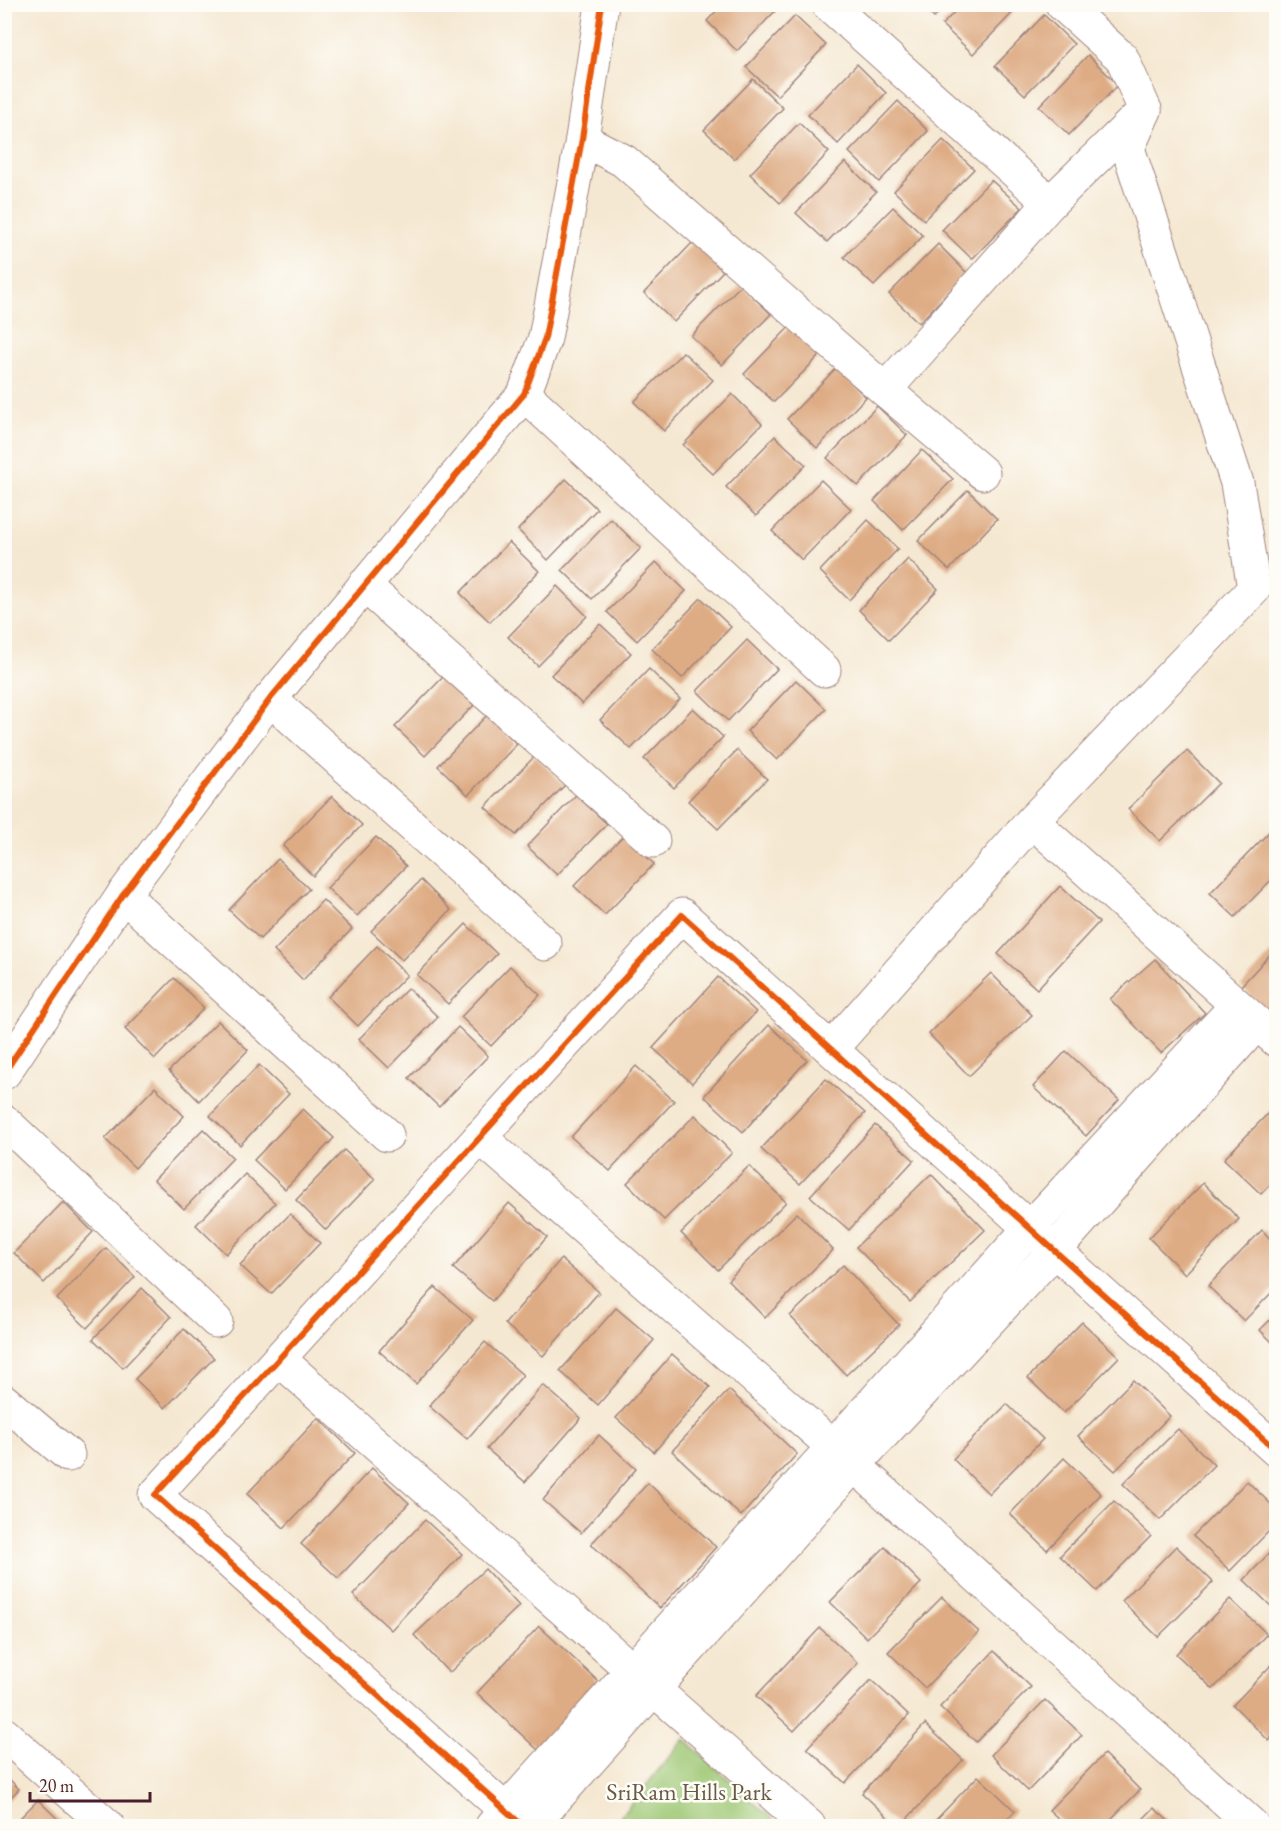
<svg xmlns="http://www.w3.org/2000/svg" width="1281" height="1831" viewBox="0 0 1281 1831" font-family="'EB Garamond',serif">
  <style>
    .green { fill: #9fc874; stroke: #747450; stroke-width: 1.5 }
    .building { fill: #deac84 }
    .lines { fill: none; stroke-linecap: round; stroke-linejoin: round }
    .street-casing { stroke: #a0847e; stroke-width: 35 }
    .street { stroke: #fff; stroke-width: 33 }
    .cycleway-casing { stroke: #fdfcf7; stroke-width: 10 }
    .cycleway { stroke: #e8590c; stroke-width: 6 }
    .labels { text-anchor: middle; dominant-baseline: central; stroke-width: 5; stroke-linejoin: round; paint-order: stroke }
    .park-label { font-size: 24px; fill: #685a45; stroke: #fdfcf7 }
  </style>
  <rect width="100%" height="100%" fill="#fdfcf7"/>
  <filter id="ink" filterUnits="userSpaceOnUse"><feTurbulence type="fractalNoise" baseFrequency=".0167" numOctaves="2"/><feDisplacementMap in="SourceGraphic" scale="12" xChannelSelector="R" yChannelSelector="G"/><feConvolveMatrix kernelMatrix="1 2 1 2 8 2 1 2 1" color-interpolation-filters="sRGB"/></filter>
  <filter id="wash" filterUnits="userSpaceOnUse"><feTurbulence type="fractalNoise" baseFrequency=".008" numOctaves="4" result="noise"/><feDisplacementMap in="SourceGraphic" scale="24" xChannelSelector="R" yChannelSelector="G"/><feGaussianBlur stdDeviation="1.35" result="paint"/><feColorMatrix in="noise" values="0 0 0 0 0 0 0 0 0 0 0 0 0 0 0 0 0 1.4 0 .05"/><feComposite in="paint" operator="in"/></filter>
  <g filter="url(#wash)">
    <rect width="100%" height="100%" fill="#f5e8d2"/>
    <!-- green -->
    <path class="green" d="M 684,1739 L 780,1826 L 613,1826 Z"/>
    <g id="blocks">
      <!-- building -->
      <g class="building">
        <path d="M 723,4 L 782,4 L 737,51 L 707,21 Z"/>
        <path d="M 919,4 L 946,4 L 934,18 Z"/>
        <path d="M 962,4 L 1021,4 L 973,54 L 942,25 Z"/>
        <path d="M 1044,15 L 1074,44 L 1025,95 L 995,66 Z"/>
        <path d="M 795,16 L 826,45 L 777,96 L 746,67 Z"/>
        <path d="M 1088,55 L 1118,85 L 1069,135 L 1039,106 Z"/>
        <path d="M 857,64 L 886,93 L 838,144 L 808,115 Z"/>
        <path d="M 753,79 L 783,108 L 734,159 L 704,130 Z"/>
        <path d="M 898,101 L 928,131 L 879,182 L 849,152 Z"/>
        <path d="M 799,123 L 829,152 L 780,203 L 750,174 Z"/>
        <path d="M 943,140 L 974,169 L 924,220 L 894,191 Z"/>
        <path d="M 845,162 L 876,192 L 827,242 L 796,213 Z"/>
        <path d="M 991,180 L 1022,208 L 972,259 L 942,230 Z"/>
        <path d="M 893,207 L 923,236 L 874,286 L 844,257 Z"/>
        <path d="M 693,242 L 723,271 L 674,322 L 644,293 Z"/>
        <path d="M 938,244 L 967,273 L 919,323 L 889,294 Z"/>
        <path d="M 741,285 L 771,314 L 722,365 L 691,336 Z"/>
        <path d="M 793,323 L 823,352 L 774,402 L 744,374 Z"/>
        <path d="M 683,352 L 713,380 L 664,431 L 634,402 Z"/>
        <path d="M 836,368 L 866,397 L 817,448 L 787,419 Z"/>
        <path d="M 732,394 L 762,424 L 713,474 L 683,445 Z"/>
        <path d="M 877,406 L 907,435 L 858,486 L 827,458 Z"/>
        <path d="M 775,436 L 806,465 L 756,516 L 726,487 Z"/>
        <path d="M 922,450 L 953,479 L 903,530 L 874,501 Z"/>
        <path d="M 566,479 L 597,509 L 548,560 L 518,530 Z"/>
        <path d="M 821,480 L 851,509 L 802,560 L 772,531 Z"/>
        <path d="M 968,490 L 997,519 L 949,570 L 918,541 Z"/>
        <path d="M 611,519 L 641,548 L 592,599 L 562,570 Z"/>
        <path d="M 868,520 L 898,549 L 849,600 L 820,571 Z"/>
        <path d="M 509,542 L 539,571 L 490,622 L 460,593 Z"/>
        <path d="M 908,559 L 938,589 L 889,640 L 859,610 Z"/>
        <path d="M 656,562 L 686,591 L 637,641 L 607,612 Z"/>
        <path d="M 557,586 L 587,616 L 538,666 L 508,637 Z"/>
        <path d="M 701,598 L 731,627 L 682,678 L 652,649 Z"/>
        <path d="M 600,624 L 631,653 L 582,704 L 551,675 Z"/>
        <path d="M 747,640 L 777,669 L 728,721 L 697,691 Z"/>
        <path d="M 649,669 L 680,699 L 631,749 L 600,720 Z"/>
        <path d="M 444,676 L 474,705 L 425,756 L 395,727 Z"/>
        <path d="M 796,680 L 826,709 L 777,760 L 747,731 Z"/>
        <path d="M 693,708 L 723,737 L 674,788 L 644,759 Z"/>
        <path d="M 487,715 L 517,744 L 468,795 L 438,766 Z"/>
        <path d="M 737,750 L 767,779 L 718,829 L 688,801 Z"/>
        <path d="M 1187,751 L 1219,783 L 1160,841 L 1128,809 Z"/>
        <path d="M 535,756 L 565,785 L 516,835 L 485,807 Z"/>
        <path d="M 576,795 L 607,824 L 557,875 L 527,846 Z"/>
        <path d="M 332,796 L 362,825 L 313,876 L 283,846 Z"/>
        <path d="M 1272,829 L 1276,834 L 1276,875 L 1235,917 L 1210,893 Z"/>
        <path d="M 624,835 L 654,864 L 605,915 L 574,886 Z"/>
        <path d="M 376,837 L 406,866 L 357,916 L 327,888 Z"/>
        <path d="M 278,859 L 309,889 L 260,939 L 229,910 Z"/>
        <path d="M 421,880 L 451,910 L 402,960 L 371,931 Z"/>
        <path d="M 1060,886 L 1099,922 L 1037,989 L 998,954 Z"/>
        <path d="M 323,900 L 352,929 L 303,980 L 274,951 Z"/>
        <path d="M 466,924 L 497,954 L 448,1004 L 417,975 Z"/>
        <path d="M 377,946 L 407,975 L 358,1026 L 328,997 Z"/>
        <path d="M 1276,948 L 1276,1019 L 1241,986 Z"/>
        <path d="M 1155,959 L 1205,1013 L 1161,1053 L 1110,999 Z"/>
        <path d="M 510,966 L 540,995 L 491,1046 L 461,1017 Z"/>
        <path d="M 991,973 L 1032,1015 L 969,1076 L 929,1034 Z"/>
        <path d="M 718,977 L 756,1012 L 692,1083 L 653,1048 Z"/>
        <path d="M 174,978 L 204,1008 L 155,1059 L 125,1029 Z"/>
        <path d="M 408,988 L 438,1017 L 389,1068 L 359,1039 Z"/>
        <path d="M 218,1021 L 248,1050 L 199,1101 L 169,1071 Z"/>
        <path d="M 769,1025 L 807,1060 L 743,1132 L 704,1096 Z"/>
        <path d="M 458,1027 L 488,1056 L 439,1107 L 409,1078 Z"/>
        <path d="M 1066,1051 L 1119,1100 L 1086,1136 L 1033,1087 Z"/>
        <path d="M 259,1065 L 289,1094 L 240,1145 L 210,1116 Z"/>
        <path d="M 636,1066 L 674,1101 L 610,1171 L 571,1137 Z"/>
        <path d="M 826,1079 L 865,1113 L 800,1184 L 761,1149 Z"/>
        <path d="M 155,1087 L 184,1116 L 135,1168 L 105,1139 Z"/>
        <path d="M 1276,1105 L 1276,1178 L 1261,1194 L 1224,1159 Z"/>
        <path d="M 303,1109 L 334,1138 L 285,1189 L 254,1160 Z"/>
        <path d="M 695,1115 L 732,1153 L 664,1220 L 627,1183 Z"/>
        <path d="M 875,1125 L 914,1160 L 849,1230 L 810,1196 Z"/>
        <path d="M 203,1129 L 233,1158 L 184,1209 L 154,1180 Z"/>
        <path d="M 344,1150 L 375,1179 L 326,1230 L 296,1200 Z"/>
        <path d="M 749,1166 L 786,1202 L 718,1270 L 681,1233 Z"/>
        <path d="M 245,1174 L 275,1203 L 226,1254 L 196,1225 Z"/>
        <path d="M 931,1174 L 985,1230 L 910,1302 L 856,1247 Z"/>
        <path d="M 1203,1183 L 1239,1219 L 1185,1274 L 1149,1238 Z"/>
        <path d="M 63,1202 L 93,1232 L 44,1283 L 14,1253 Z"/>
        <path d="M 509,1203 L 547,1237 L 492,1301 L 453,1268 Z"/>
        <path d="M 797,1213 L 833,1250 L 765,1318 L 728,1280 Z"/>
        <path d="M 290,1214 L 320,1243 L 271,1294 L 240,1265 Z"/>
        <path d="M 1262,1230 L 1276,1245 L 1276,1288 L 1244,1321 L 1208,1286 Z"/>
        <path d="M 106,1248 L 135,1277 L 87,1328 L 57,1299 Z"/>
        <path d="M 561,1259 L 599,1292 L 543,1356 L 505,1324 Z"/>
        <path d="M 843,1265 L 899,1325 L 846,1375 L 790,1316 Z"/>
        <path d="M 435,1287 L 473,1320 L 416,1384 L 379,1351 Z"/>
        <path d="M 142,1288 L 171,1317 L 123,1368 L 93,1339 Z"/>
        <path d="M 616,1308 L 654,1340 L 598,1405 L 560,1371 Z"/>
        <path d="M 1276,1314 L 1276,1346 L 1260,1330 Z"/>
        <path d="M 1082,1322 L 1119,1357 L 1064,1413 L 1028,1378 Z"/>
        <path d="M 184,1329 L 214,1358 L 165,1408 L 135,1379 Z"/>
        <path d="M 485,1342 L 523,1375 L 467,1439 L 429,1406 Z"/>
        <path d="M 672,1354 L 710,1387 L 654,1452 L 616,1418 Z"/>
        <path d="M 1133,1380 L 1170,1416 L 1115,1471 L 1078,1436 Z"/>
        <path d="M 543,1385 L 581,1418 L 525,1482 L 487,1449 Z"/>
        <path d="M 729,1390 L 797,1454 L 741,1516 L 672,1451 Z"/>
        <path d="M 1007,1404 L 1043,1439 L 989,1494 L 953,1459 Z"/>
        <path d="M 318,1418 L 355,1453 L 284,1528 L 247,1494 Z"/>
        <path d="M 1178,1429 L 1214,1465 L 1160,1520 L 1123,1484 Z"/>
        <path d="M 599,1435 L 636,1469 L 581,1533 L 543,1500 Z"/>
        <path d="M 1064,1458 L 1101,1494 L 1047,1550 L 1010,1514 Z"/>
        <path d="M 372,1468 L 409,1503 L 338,1578 L 301,1544 Z"/>
        <path d="M 1247,1481 L 1276,1509 L 1276,1524 L 1230,1571 L 1193,1536 Z"/>
        <path d="M 648,1483 L 716,1547 L 660,1608 L 591,1544 Z"/>
        <path d="M 1114,1501 L 1151,1536 L 1097,1591 L 1060,1556 Z"/>
        <path d="M 425,1520 L 462,1554 L 391,1630 L 353,1595 Z"/>
        <path d="M 1176,1546 L 1213,1582 L 1158,1637 L 1122,1601 Z"/>
        <path d="M 1276,1546 L 1276,1611 L 1244,1580 Z"/>
        <path d="M 885,1547 L 921,1583 L 867,1638 L 830,1602 Z"/>
        <path d="M 485,1569 L 519,1606 L 449,1673 L 414,1635 Z"/>
        <path d="M 942,1597 L 979,1632 L 925,1688 L 888,1652 Z"/>
        <path d="M 1230,1599 L 1267,1634 L 1213,1689 L 1176,1654 Z"/>
        <path d="M 539,1626 L 600,1683 L 538,1750 L 477,1693 Z"/>
        <path d="M 820,1628 L 858,1663 L 794,1731 L 756,1696 Z"/>
        <path d="M 994,1651 L 1031,1687 L 976,1742 L 940,1707 Z"/>
        <path d="M 1276,1660 L 1276,1733 L 1269,1741 L 1233,1705 Z"/>
        <path d="M 871,1680 L 909,1715 L 845,1783 L 807,1748 Z"/>
        <path d="M 1045,1700 L 1082,1735 L 1028,1791 L 991,1755 Z"/>
        <path d="M 925,1724 L 963,1760 L 900,1826 L 897,1826 L 862,1793 Z"/>
        <path d="M 1104,1754 L 1140,1790 L 1104,1826 L 1067,1826 L 1049,1810 Z"/>
        <path d="M 4,1774 L 19,1789 L 4,1804 Z"/>
        <path d="M 978,1776 L 1015,1811 L 1000,1826 L 930,1826 Z"/>
        <path d="M 38,1800 L 65,1826 L 12,1826 Z"/>
        <path d="M 1154,1808 L 1174,1826 L 1136,1826 Z"/>
      </g>
    </g>
  </g>
  <g filter="url(#ink)">
    <use href="#blocks" fill-opacity="0" stroke="#a0847e" stroke-width="1.5"/>
    <g class="lines">
      <!-- street casing -->
      <g class="street-casing">
        <g id="street">
          <path d="M 828,4 L 1050,203"/>
          <path d="M 582,139 L 624,161 L 885,390 L 983,473"/>
          <path d="M 885,390 L 1050,203 L 1145,110 L 1122,58 L 1062,4"/>
          <path d="M 524,394 L 824,670"/>
          <path d="M 364,585 L 653,841"/>
          <path d="M 270,699 L 545,944"/>
          <path d="M 1032,821 L 1276,1040"/>
          <path d="M 123,895 L 387,1135"/>
          <path d="M 831,1049 L 1032,821 L 1254,589 L 1237,483 L 1128,148 L 1145,110"/>
          <path d="M 4,1073 L 123,895 L 270,699 L 524,394 L 545,338 L 582,139 L 602,4"/>
          <path d="M 4,1121 L 216,1321"/>
          <path d="M 480,1137 L 854,1465 L 1253,1826"/>
          <path d="M 279,1359 L 809,1826"/>
          <path d="M 4,1401 L 68,1455"/>
          <path d="M 4,1734 L 108,1826"/>
          <path d="M 492,1826 L 1029,1229 L 1236,1006"/>
          <path d="M 523,1826 L 155,1495 L 682,915 L 1276,1450"/>
          <path d="M 531,1826 L 854,1465 L 1055,1250 L 1257,1023"/>
        </g>
      </g>
      <!-- street -->
      <use href="#street" class="street"/>
      <!-- cycleway casing -->
      <g class="cycleway-casing">
        <g id="cycleway">
          <path d="M 4,1073 L 123,895 L 270,699 L 524,394 L 545,338 L 582,139 L 602,4"/>
          <path d="M 523,1826 L 155,1495 L 682,915 L 1276,1450"/>
        </g>
      </g>
      <!-- cycleway -->
      <use href="#cycleway" class="cycleway"/>
    </g>
  </g>
  <g class="labels">
    <!-- park labels -->
    <g class="park-label">
      <text x="689" y="1791">SriRam Hills Park</text>
    </g>
  </g>
  <!-- margin -->
  <rect width="1281" height="1831" fill="none" stroke="#fdfcf7" stroke-width="24"/>
  <!-- scale -->
  <path d="M30 1792v9h120v-9" fill="none" stroke="#4a1f2b" stroke-width="3"/>
  <text x="39" y="1792" font-size="18" fill="#4a1f2b" stroke="#fdfcf7" stroke-width="4.5" paint-order="stroke">20 m</text>
</svg>
